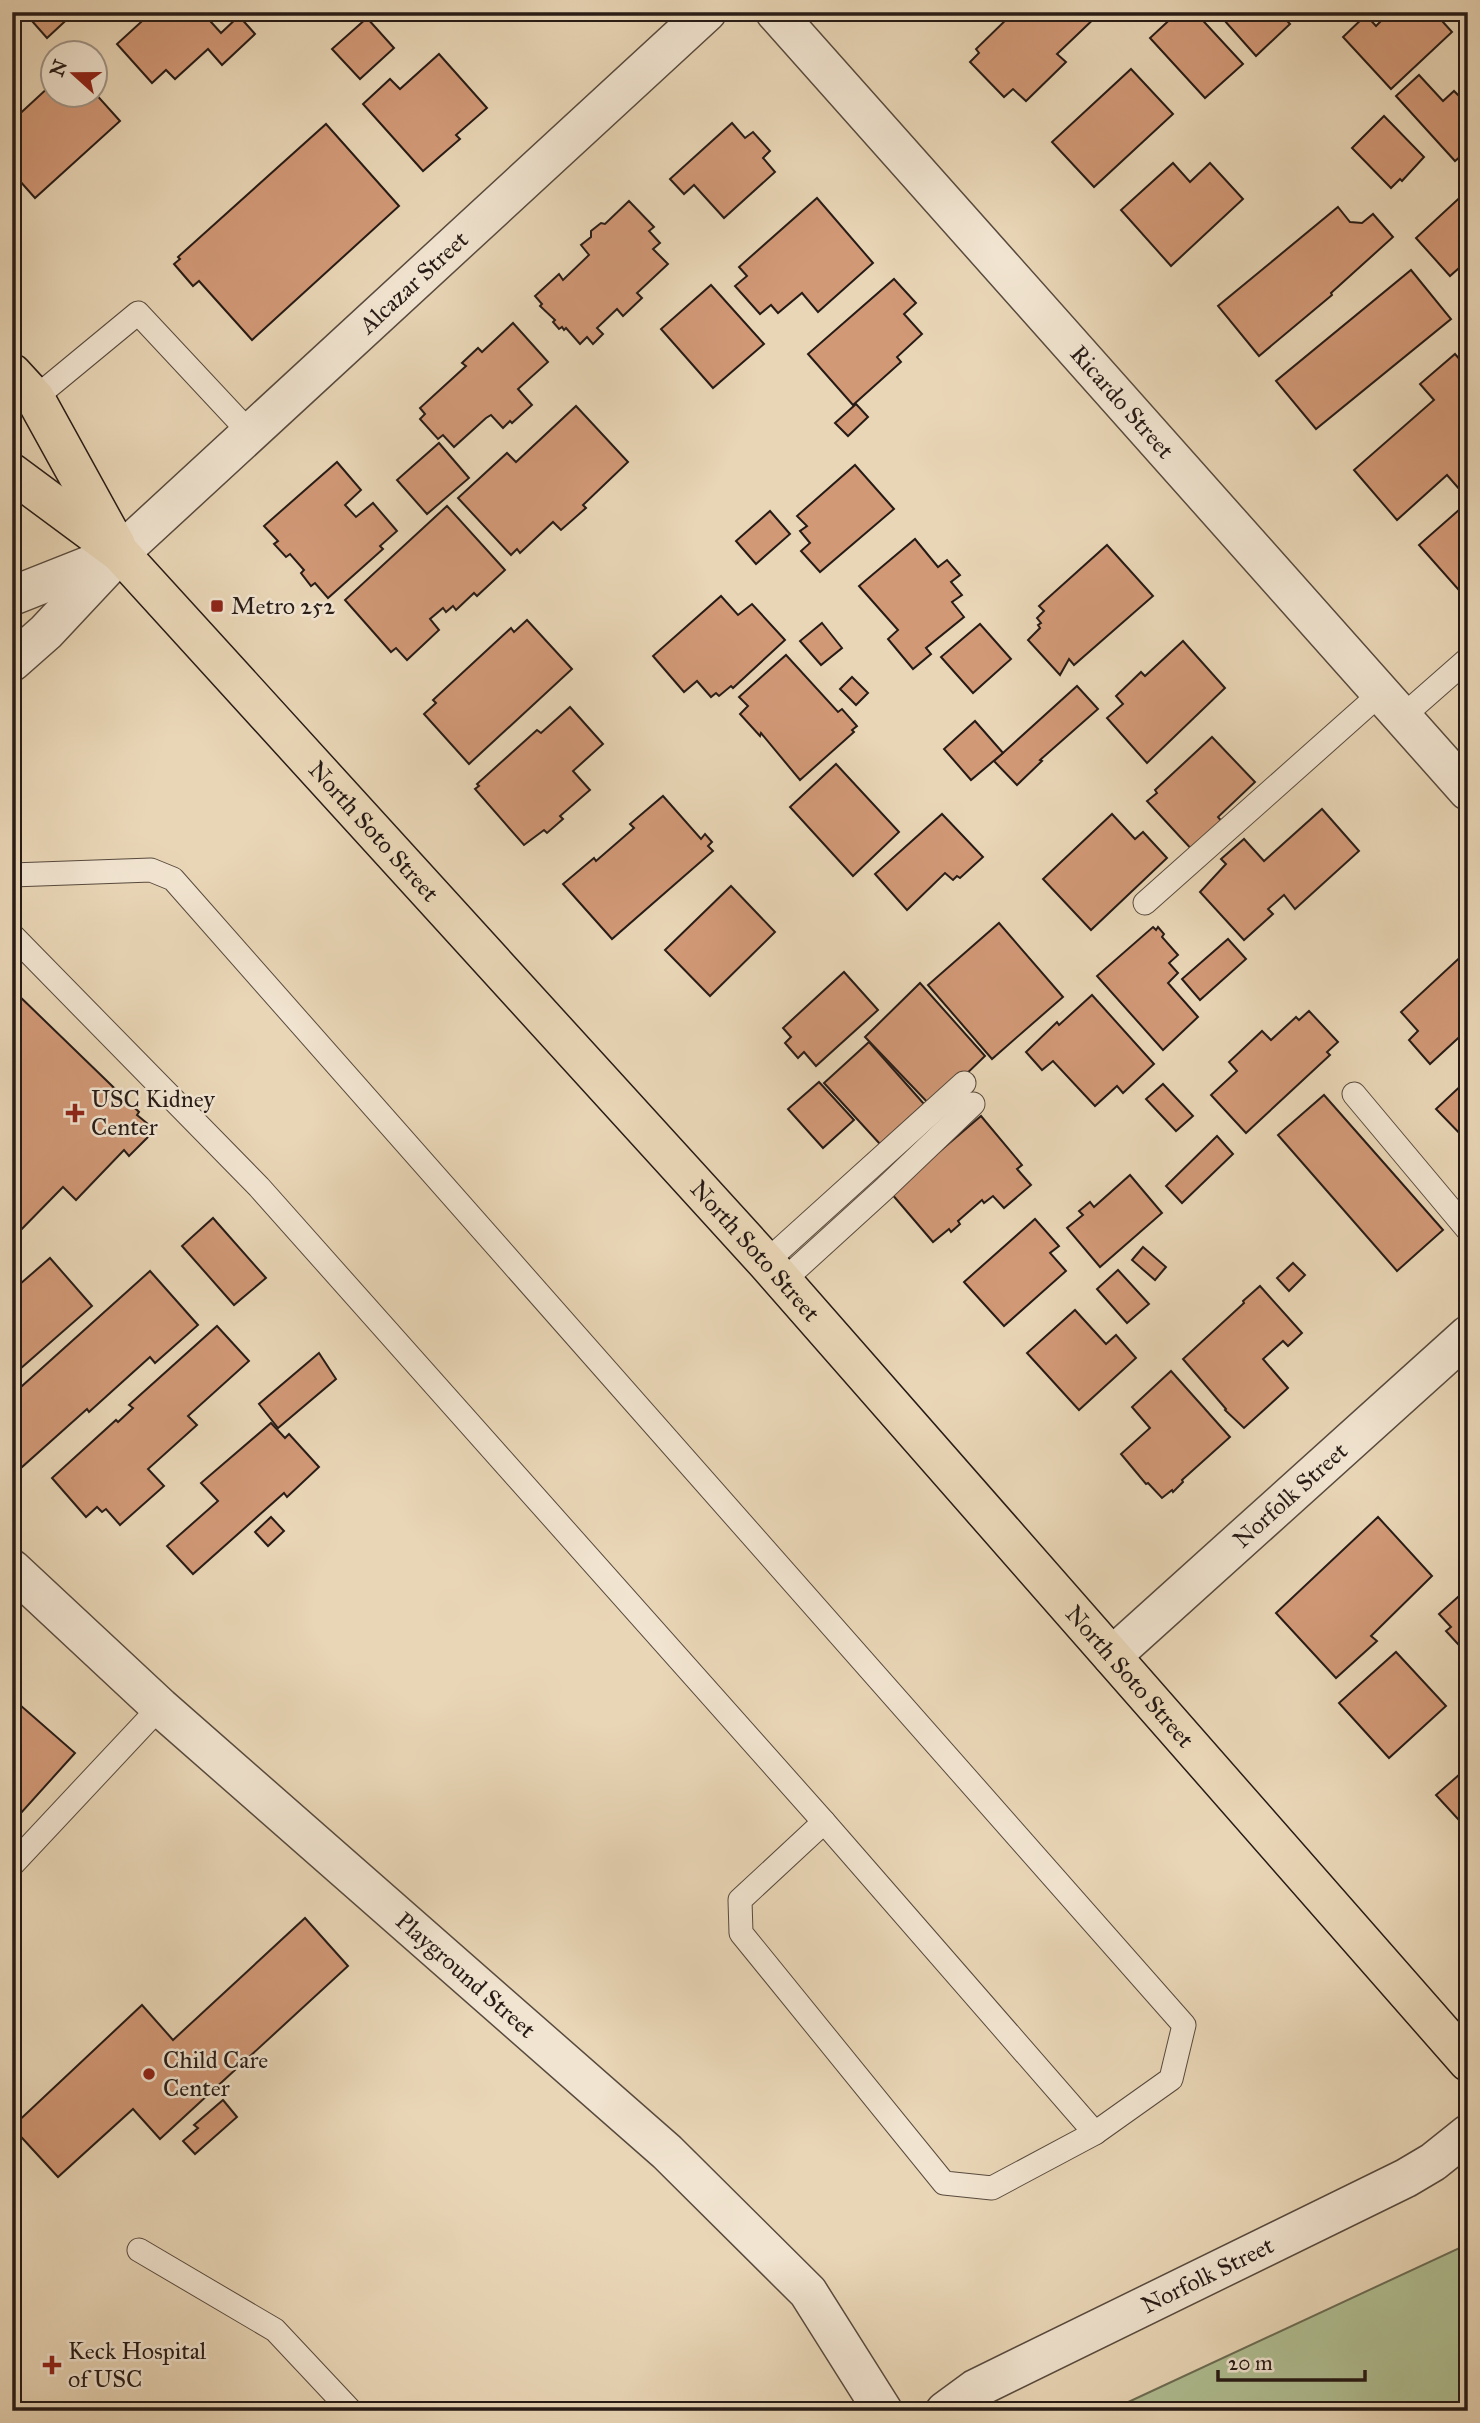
<svg xmlns="http://www.w3.org/2000/svg" width="1480" height="2423" viewBox="0 0 1480 2423" font-family="'IM FELL Great Primer',serif">
  <style>
    .green { fill: #b0bf93; stroke: #6c6d54; stroke-width: 2 }
    .building { fill: #d29977; stroke: #271b16; stroke-width: 2 }
    .lines { fill: none; stroke-linecap: round; stroke-linejoin: round }
    .service-casing { stroke: #584a3e; stroke-width: 25 }
    .minor-casing { stroke: #584a3e; stroke-width: 41 }
    .tertiary-casing { stroke: #584a3e; stroke-width: 41 }
    .primary-casing { stroke: #271b16; stroke-width: 41 }
    .service { stroke: #f1e4d0; stroke-width: 23 }
    .minor { stroke: #f1e4d0; stroke-width: 38 }
    .tertiary { stroke: #f1e4d0; stroke-width: 38 }
    .primary { stroke: #e9d6b6; stroke-width: 38 }
    .poi-dot { fill: #8f2418; stroke: #f1e4d0; stroke-width: 2.5 }
    .labels { text-anchor: middle; dominant-baseline: central; stroke-width: 5; stroke-linejoin: round; paint-order: stroke }
    .street-label { font-size: 24px; fill: #271b16; stroke: #f1e4d0 }
    .poi-label { font-size: 24px; fill: #271b16; stroke: #f1e4d0; text-anchor: start }
  </style>
  <rect width="100%" height="100%" fill="#e9d6b6"/>
  <filter id="stains"><feTurbulence type="fractalNoise" baseFrequency=".00286" numOctaves="4"/><feColorMatrix values="0 0 0 0 .2 0 0 0 0 .09 0 0 0 0 .02 0 0 0 .5 -.17"/></filter>
  <radialGradient id="worn" r=".72"><stop offset=".6" stop-color="#630" stop-opacity="0"/><stop offset="1" stop-color="#630" stop-opacity=".3"/></radialGradient>
  <!-- green -->
  <path class="green" d="M 1468,2244 L 1468,2411 L 1109,2411 Z"/>
  <!-- building -->
  <g class="building">
    <path d="M 24,12 L 75,12 L 47,38 Z"/>
    <path d="M 152,12 L 202,12 L 221,33 L 239,16 L 255,34 L 222,65 L 208,49 L 175,79 L 166,70 L 152,83 L 117,44 Z"/>
    <path d="M 1014,12 L 1101,12 L 1057,54 L 1066,62 L 1026,101 L 1013,89 L 1004,97 L 970,62 L 979,53 L 976,49 Z"/>
    <path d="M 1178,12 L 1195,12 L 1243,64 L 1205,98 L 1150,38 Z"/>
    <path d="M 1231,12 L 1279,12 L 1290,24 L 1256,56 L 1224,20 Z"/>
    <path d="M 1390,12 L 1434,12 L 1452,32 L 1391,89 L 1343,37 L 1366,15 L 1376,26 Z"/>
    <path d="M 367,18 L 394,48 L 360,79 L 332,49 Z"/>
    <path d="M 439,54 L 487,108 L 456,135 L 460,139 L 423,171 L 363,104 L 390,79 L 400,89 Z"/>
    <path d="M 1131,69 L 1173,114 L 1094,187 L 1052,142 Z"/>
    <path d="M 1419,75 L 1443,101 L 1454,91 L 1468,105 L 1468,150 L 1455,161 L 1396,96 Z"/>
    <path d="M 52,84 L 52,94 L 94,94 L 94,92 L 120,121 L 35,198 L 19,180 L 12,187 L 12,121 Z"/>
    <path d="M 1384,116 L 1424,157 L 1402,181 L 1400,179 L 1391,188 L 1352,148 Z"/>
    <path d="M 732,123 L 745,138 L 753,132 L 770,151 L 763,158 L 775,172 L 724,218 L 694,185 L 684,194 L 670,179 Z"/>
    <path d="M 326,124 L 399,206 L 252,340 L 199,281 L 193,286 L 174,264 L 180,259 L 178,257 Z"/>
    <path d="M 1173,163 L 1190,182 L 1210,163 L 1243,199 L 1171,266 L 1121,210 Z"/>
    <path d="M 1468,190 L 1468,260 L 1450,276 L 1416,238 Z"/>
    <path d="M 817,198 L 873,263 L 818,312 L 802,293 L 778,313 L 771,305 L 760,314 L 735,286 L 747,276 L 739,267 Z"/>
    <path d="M 629,201 L 654,227 L 649,231 L 660,243 L 653,249 L 668,264 L 637,293 L 642,298 L 623,316 L 617,309 L 597,328 L 603,334 L 593,344 L 587,337 L 580,344 L 566,328 L 564,330 L 562,327 L 559,329 L 553,322 L 555,320 L 540,306 L 542,304 L 535,296 L 559,274 L 563,280 L 589,255 L 581,245 L 591,237 L 591,231 L 601,223 L 605,224 Z"/>
    <path d="M 1338,207 L 1350,222 L 1362,223 L 1373,214 L 1393,237 L 1331,293 L 1332,295 L 1259,356 L 1218,306 Z"/>
    <path d="M 1411,270 L 1451,319 L 1316,429 L 1276,381 Z"/>
    <path d="M 894,279 L 916,303 L 904,314 L 922,334 L 897,357 L 901,362 L 853,405 L 808,354 Z"/>
    <path d="M 711,285 L 764,344 L 713,388 L 661,329 Z"/>
    <path d="M 513,323 L 548,362 L 518,389 L 532,405 L 512,423 L 510,421 L 503,428 L 491,415 L 486,418 L 454,447 L 443,435 L 438,439 L 420,419 L 425,414 L 420,408 L 466,366 L 462,363 L 478,348 L 482,352 Z"/>
    <path d="M 1455,354 L 1468,369 L 1468,427 L 1464,430 L 1468,434 L 1468,482 L 1460,490 L 1447,475 L 1397,520 L 1354,470 L 1434,400 L 1420,384 Z"/>
    <path d="M 856,404 L 868,417 L 848,436 L 835,423 Z"/>
    <path d="M 576,406 L 628,462 L 583,505 L 586,508 L 561,530 L 553,522 L 520,553 L 517,549 L 511,555 L 458,498 L 507,453 L 516,462 Z"/>
    <path d="M 439,443 L 469,478 L 427,514 L 397,480 Z"/>
    <path d="M 337,462 L 361,490 L 345,505 L 356,517 L 373,503 L 397,531 L 380,546 L 383,549 L 328,598 L 315,583 L 311,586 L 301,573 L 304,570 L 290,554 L 286,557 L 274,544 L 278,541 L 264,526 Z"/>
    <path d="M 855,465 L 894,509 L 820,572 L 801,551 L 810,543 L 800,531 L 807,526 L 797,516 Z"/>
    <path d="M 1468,502 L 1468,595 L 1465,597 L 1419,545 Z"/>
    <path d="M 447,506 L 505,570 L 477,596 L 474,593 L 456,610 L 453,606 L 446,612 L 443,608 L 430,619 L 439,630 L 407,660 L 396,648 L 391,652 L 345,600 Z"/>
    <path d="M 770,511 L 790,534 L 756,564 L 736,541 Z"/>
    <path d="M 915,539 L 938,567 L 947,560 L 960,575 L 951,582 L 962,595 L 952,602 L 964,617 L 926,648 L 931,654 L 913,669 L 888,639 L 898,630 L 859,586 Z"/>
    <path d="M 1107,545 L 1153,596 L 1074,665 L 1069,659 L 1060,675 L 1028,640 L 1040,628 L 1038,625 L 1041,623 L 1037,618 L 1044,611 L 1039,606 Z"/>
    <path d="M 721,596 L 738,615 L 752,604 L 785,640 L 733,688 L 731,686 L 719,696 L 716,693 L 711,697 L 697,681 L 684,692 L 653,656 Z"/>
    <path d="M 527,620 L 572,669 L 469,764 L 424,714 L 436,703 L 433,700 L 511,628 L 514,632 Z"/>
    <path d="M 822,623 L 842,648 L 821,665 L 800,641 Z"/>
    <path d="M 980,624 L 1011,659 L 973,693 L 941,657 Z"/>
    <path d="M 1183,641 L 1225,688 L 1147,763 L 1107,718 L 1123,704 L 1116,696 L 1141,672 L 1145,676 Z"/>
    <path d="M 786,655 L 838,712 L 842,709 L 857,726 L 852,730 L 854,732 L 800,780 L 761,733 L 760,736 L 740,714 L 748,706 L 739,697 Z"/>
    <path d="M 852,677 L 868,693 L 856,705 L 840,689 Z"/>
    <path d="M 1077,686 L 1098,709 L 1040,760 L 1042,761 L 1017,785 L 994,761 Z"/>
    <path d="M 570,707 L 603,744 L 573,771 L 590,790 L 560,816 L 563,819 L 547,833 L 544,830 L 524,845 L 475,789 L 479,786 L 477,784 L 537,730 L 541,733 Z"/>
    <path d="M 975,721 L 1003,753 L 971,780 L 944,749 Z"/>
    <path d="M 1212,737 L 1255,782 L 1218,817 L 1223,823 L 1195,853 L 1147,801 L 1157,793 L 1155,790 Z"/>
    <path d="M 836,764 L 899,832 L 853,876 L 790,807 Z"/>
    <path d="M 663,796 L 701,839 L 705,834 L 712,842 L 708,846 L 713,851 L 612,939 L 563,884 L 594,858 L 596,861 L 634,828 L 630,824 Z"/>
    <path d="M 1322,809 L 1359,851 L 1295,909 L 1284,895 L 1268,909 L 1273,914 L 1244,940 L 1200,892 L 1226,864 L 1221,859 L 1244,839 L 1264,861 Z"/>
    <path d="M 942,814 L 983,857 L 960,878 L 957,876 L 953,880 L 945,873 L 907,910 L 875,874 Z"/>
    <path d="M 1112,814 L 1135,839 L 1143,832 L 1167,858 L 1091,930 L 1043,879 Z"/>
    <path d="M 731,886 L 775,932 L 710,996 L 665,950 Z"/>
    <path d="M 999,923 L 1063,997 L 992,1059 L 928,985 Z"/>
    <path d="M 1153,927 L 1156,930 L 1158,927 L 1164,934 L 1162,937 L 1178,955 L 1169,963 L 1178,973 L 1168,983 L 1198,1017 L 1163,1050 L 1097,976 Z"/>
    <path d="M 1228,939 L 1246,959 L 1200,1000 L 1182,979 Z"/>
    <path d="M 1468,950 L 1468,1029 L 1430,1064 L 1409,1040 L 1418,1031 L 1401,1012 Z"/>
    <path d="M 844,972 L 878,1010 L 816,1066 L 804,1052 L 798,1058 L 785,1043 L 791,1037 L 783,1028 Z"/>
    <path d="M 920,983 L 985,1056 L 932,1107 L 865,1037 Z"/>
    <path d="M 13,990 L 139,1112 L 137,1115 L 148,1124 L 144,1128 L 151,1134 L 129,1156 L 124,1150 L 76,1200 L 63,1187 L 12,1239 Z"/>
    <path d="M 1092,995 L 1154,1064 L 1123,1093 L 1117,1086 L 1095,1106 L 1053,1061 L 1042,1070 L 1026,1052 L 1057,1022 L 1059,1025 Z"/>
    <path d="M 1309,1011 L 1338,1042 L 1327,1052 L 1330,1055 L 1246,1133 L 1211,1095 L 1237,1071 L 1229,1062 L 1262,1031 L 1271,1040 L 1296,1017 L 1299,1020 Z"/>
    <path d="M 869,1042 L 924,1104 L 880,1144 L 824,1083 Z"/>
    <path d="M 1468,1079 L 1468,1142 L 1436,1109 Z"/>
    <path d="M 819,1082 L 854,1120 L 823,1148 L 788,1109 Z"/>
    <path d="M 1163,1084 L 1193,1116 L 1176,1131 L 1146,1099 Z"/>
    <path d="M 1324,1095 L 1443,1230 L 1397,1271 L 1278,1135 Z"/>
    <path d="M 981,1116 L 1022,1165 L 1017,1169 L 1031,1185 L 1004,1208 L 993,1196 L 984,1203 L 982,1200 L 958,1221 L 960,1224 L 951,1232 L 949,1229 L 933,1242 L 891,1193 Z"/>
    <path d="M 1217,1136 L 1233,1154 L 1182,1203 L 1166,1186 Z"/>
    <path d="M 1130,1175 L 1162,1213 L 1100,1267 L 1067,1228 L 1083,1215 L 1079,1211 L 1090,1202 L 1094,1207 Z"/>
    <path d="M 213,1218 L 266,1278 L 234,1305 L 182,1246 Z"/>
    <path d="M 1035,1219 L 1059,1246 L 1050,1253 L 1066,1271 L 1004,1326 L 964,1282 Z"/>
    <path d="M 1143,1247 L 1166,1267 L 1155,1280 L 1132,1260 Z"/>
    <path d="M 50,1258 L 92,1306 L 12,1376 L 12,1291 Z"/>
    <path d="M 1293,1263 L 1305,1275 L 1289,1291 L 1277,1278 Z"/>
    <path d="M 1118,1270 L 1149,1304 L 1127,1323 L 1097,1289 Z"/>
    <path d="M 150,1271 L 198,1325 L 155,1363 L 150,1357 L 89,1412 L 87,1409 L 22,1467 L 12,1457 L 12,1395 Z"/>
    <path d="M 1260,1286 L 1302,1333 L 1288,1346 L 1283,1341 L 1263,1359 L 1288,1388 L 1244,1428 L 1225,1410 L 1226,1409 L 1183,1359 L 1244,1303 L 1243,1301 Z"/>
    <path d="M 1075,1310 L 1106,1344 L 1116,1335 L 1136,1358 L 1079,1410 L 1027,1353 Z"/>
    <path d="M 217,1326 L 249,1361 L 188,1416 L 197,1425 L 148,1469 L 164,1486 L 120,1525 L 106,1509 L 102,1512 L 97,1507 L 86,1517 L 52,1478 L 116,1420 L 118,1422 L 133,1408 L 129,1405 Z"/>
    <path d="M 319,1353 L 336,1379 L 278,1428 L 259,1404 Z"/>
    <path d="M 1171,1371 L 1230,1437 L 1182,1480 L 1183,1482 L 1173,1492 L 1172,1490 L 1162,1498 L 1148,1483 L 1146,1484 L 1121,1454 L 1150,1428 L 1132,1407 Z"/>
    <path d="M 271,1423 L 285,1438 L 289,1434 L 319,1467 L 287,1497 L 284,1493 L 193,1574 L 167,1546 L 218,1501 L 201,1483 Z"/>
    <path d="M 271,1517 L 284,1531 L 268,1546 L 255,1532 Z"/>
    <path d="M 1378,1517 L 1432,1576 L 1371,1636 L 1377,1641 L 1336,1678 L 1276,1613 Z"/>
    <path d="M 1468,1588 L 1468,1655 L 1446,1631 L 1451,1627 L 1439,1614 Z"/>
    <path d="M 1396,1652 L 1446,1706 L 1389,1758 L 1339,1703 Z"/>
    <path d="M 12,1698 L 75,1753 L 12,1823 Z"/>
    <path d="M 1468,1767 L 1468,1830 L 1436,1795 Z"/>
    <path d="M 305,1918 L 348,1966 L 160,2139 L 133,2109 L 58,2177 L 12,2127 L 142,2005 L 173,2040 Z"/>
    <path d="M 223,2100 L 237,2117 L 195,2154 L 183,2141 L 198,2128 L 194,2125 Z"/>
  </g>
  <g class="lines">
    <!-- service casing -->
    <g class="service-casing">
      <g id="service">
        <path d="M 35,398 L 138,313 L 250,433"/>
        <path d="M 1402,717 L 1468,659"/>
        <path d="M 12,875 L 151,870 L 173,879 L 1184,2025 L 1171,2079 L 1095,2133 L 824,1822 L 259,1187 L 12,935"/>
        <path d="M 1145,903 L 1381,693"/>
        <path d="M 1354,1094 L 1468,1230"/>
        <path d="M 766,1262 L 964,1083"/>
        <path d="M 783,1281 L 884,1189 L 973,1104"/>
        <path d="M 824,1822 L 740,1900 L 741,1933 L 944,2183 L 992,2188 L 1095,2133"/>
        <path d="M 12,1865 L 160,1707"/>
        <path d="M 139,2250 L 275,2330 L 351,2411"/>
      </g>
    </g>
    <!-- minor casing -->
    <g class="minor-casing">
      <g id="minor">
        <path id="s1" d="M 775,12 L 1468,791"/>
        <path id="s2" d="M 12,1569 L 160,1707 L 667,2152 L 808,2292 L 883,2411"/>
        <path id="s3" d="M 1112,1656 L 1468,1335"/>
      </g>
    </g>
    <!-- tertiary casing -->
    <g class="tertiary-casing">
      <g id="tertiary">
        <path d="M 12,596 L 108,558"/>
        <path id="s4" d="M 12,662 L 46,632 L 120,553 L 707,12"/>
        <path id="s5" d="M 945,2411 L 975,2389 L 1406,2178 L 1433,2162 L 1468,2134"/>
      </g>
    </g>
    <!-- primary casing -->
    <g class="primary-casing">
      <g id="primary">
        <path d="M 12,373 L 35,398 L 116,545"/>
        <path id="s6" d="M 12,473 L 120,553 L 766,1262 L 1468,2062"/>
      </g>
    </g>
    <!-- service -->
    <use href="#service" class="service"/>
    <!-- minor -->
    <use href="#minor" class="minor"/>
    <!-- tertiary -->
    <use href="#tertiary" class="tertiary"/>
    <!-- primary -->
    <use href="#primary" class="primary"/>
  </g>
  <!-- markers -->
  <g class="poi-dot">
    <rect x="210" y="599" width="14" height="14" rx="3.5"/>
    <path d="M71.5 1102.5h7v7h7v7h-7v7h-7v-7h-7v-7h7z"/>
    <circle cx="149" cy="2074" r="7"/>
    <path d="M48.5 2354.5h7v7h7v7h-7v7h-7v-7h-7v-7h7z"/>
  </g>
  <g class="labels">
    <!-- street labels -->
    <g class="street-label">
      <text stroke="none"><textPath href="#s4" startOffset="553">Alcazar Street</textPath></text>
      <text stroke="none"><textPath href="#s1" startOffset="522">Ricardo Street</textPath></text>
      <text stroke="none"><textPath href="#s6" startOffset="511">North Soto Street</textPath></text>
      <text stroke="none"><textPath href="#s6" startOffset="1078">North Soto Street</textPath></text>
      <text stroke="none"><textPath href="#s3" startOffset="240">Norfolk Street</textPath></text>
      <text stroke="none"><textPath href="#s6" startOffset="1645">North Soto Street</textPath></text>
      <text stroke="none"><textPath href="#s2" startOffset="609">Playground Street</textPath></text>
      <text stroke="none"><textPath href="#s5" startOffset="296">Norfolk Street</textPath></text>
    </g>
    <!-- poi labels -->
    <g class="poi-label">
      <text x="231" y="606">Metro 252</text>
      <text x="91" y="1099">USC Kidney<tspan x="91" dy="28">Center</tspan></text>
      <text x="163" y="2060">Child Care<tspan x="163" dy="28">Center</tspan></text>
      <text x="68" y="2351">Keck Hospital<tspan x="68" dy="28">of USC</tspan></text>
    </g>
  </g>
  <!-- margin -->
  <rect width="1480" height="2423" fill="none" stroke="#e9d6b6" stroke-width="42"/>
  <rect x="14" y="14" width="1452" height="2395" fill="none" stroke="#271b16" stroke-width="3.5"/>
  <rect x="21" y="21" width="1438" height="2381" fill="none" stroke="#271b16" stroke-width="2"/>
  <!-- north arrow -->
  <g transform="translate(74 74) rotate(291)"><circle r="33" fill="#f1e4d0" stroke="#a09486" stroke-width="2"/>
  <path d="M0-5L12 26L0 18L-12 26Z" fill="#8f2418"/>
  <text y="-10" font-size="19" font-weight="bold" text-anchor="middle" fill="#271b16">N</text>
  </g>
  <!-- scale -->
  <path d="M1218 2370v10h147v-10" fill="none" stroke="#271b16" stroke-width="3.5"/>
  <text x="1228" y="2370" font-size="21" fill="#271b16" stroke="#f1e4d0" stroke-width="5" paint-order="stroke">20 m</text>
  <rect width="100%" height="100%" filter="url(#stains)"/>
  <rect width="100%" height="100%" fill="url(#worn)"/>
</svg>
